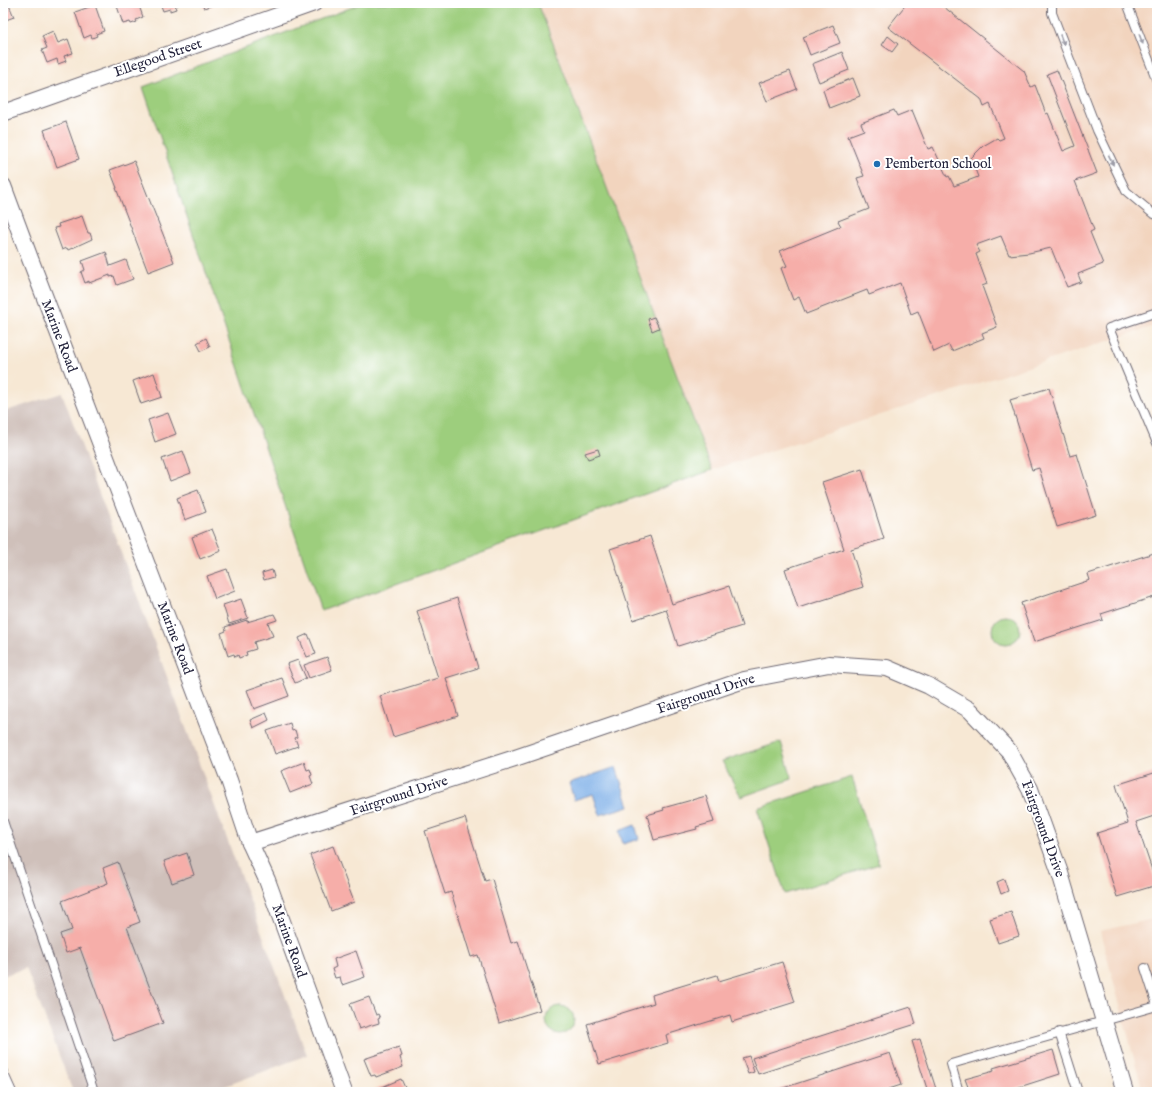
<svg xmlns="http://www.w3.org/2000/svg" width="1160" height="1095" viewBox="0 0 1160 1095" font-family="'IM FELL English',serif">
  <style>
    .built { fill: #f2d4be }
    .industrial { fill: #cfc0ba }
    .green { fill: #9dce7d; stroke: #60785c }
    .water { fill: #7aade7; stroke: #4e6891 }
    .building { fill: #f6aea9 }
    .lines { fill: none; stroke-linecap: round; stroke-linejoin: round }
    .lane-casing { stroke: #6d6771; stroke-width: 10 }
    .street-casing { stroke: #6d6771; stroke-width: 18 }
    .lane { stroke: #fff; stroke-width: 8 }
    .street { stroke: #fff; stroke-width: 16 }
    .oneway { fill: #9c9ca7 }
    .poi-dot { fill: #1f6fb2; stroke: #fff; stroke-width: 1.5 }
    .labels { text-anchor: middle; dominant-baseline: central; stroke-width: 4; stroke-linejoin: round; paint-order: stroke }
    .street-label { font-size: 14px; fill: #22223b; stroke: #fff }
    .poi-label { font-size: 14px; fill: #22223b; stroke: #fff; text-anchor: start }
  </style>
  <rect width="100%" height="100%" fill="#fff"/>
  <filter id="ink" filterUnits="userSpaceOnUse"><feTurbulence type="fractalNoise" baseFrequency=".025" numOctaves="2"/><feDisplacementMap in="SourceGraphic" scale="8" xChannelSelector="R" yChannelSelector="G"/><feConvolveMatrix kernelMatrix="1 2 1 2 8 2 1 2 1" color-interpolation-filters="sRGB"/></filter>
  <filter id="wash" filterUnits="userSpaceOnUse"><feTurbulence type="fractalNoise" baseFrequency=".012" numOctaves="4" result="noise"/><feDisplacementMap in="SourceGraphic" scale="16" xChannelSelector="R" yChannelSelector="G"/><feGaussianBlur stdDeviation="0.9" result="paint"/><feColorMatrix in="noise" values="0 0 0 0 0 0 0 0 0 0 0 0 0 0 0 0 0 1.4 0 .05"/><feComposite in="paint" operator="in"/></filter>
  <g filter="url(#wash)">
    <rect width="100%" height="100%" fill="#f7e8d4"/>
    <!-- built -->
    <g class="built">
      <path d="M 538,3 L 1157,3 L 1157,325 L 712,470 Z"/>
      <path d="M 1157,918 L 1157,1092 L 1143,1092 L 1100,931 Z"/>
    </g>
    <!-- industrial -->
    <path class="industrial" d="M 62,393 L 307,1055 L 210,1092 L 73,1092 L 26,968 L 3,976 L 3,412 Z"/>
    <!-- green -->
    <g class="green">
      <path d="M 363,3 L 538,3 L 712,470 L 321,611 L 143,87 Z"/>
      <circle cx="1006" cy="630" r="14"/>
      <path d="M 781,742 L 792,779 L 741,797 L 722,761 Z"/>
      <path d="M 852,777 L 879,864 L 785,894 L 757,808 Z"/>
      <circle cx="560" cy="1020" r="14"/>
    </g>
    <!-- water -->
    <g class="water">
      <path d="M 616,767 L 629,806 L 600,815 L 593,794 L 574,800 L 569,783 Z"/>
      <path d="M 635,825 L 639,839 L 623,844 L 619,831 Z"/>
    </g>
    <g id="blocks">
      <!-- building -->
      <g class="building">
        <path d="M 3,3 L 10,3 L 11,4 L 9,5 L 14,17 L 3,21 Z"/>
        <path d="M 116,3 L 138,3 L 143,17 L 136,20 L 137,22 L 131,24 L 130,22 L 123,24 Z"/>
        <path d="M 160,3 L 184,3 L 175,6 L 176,9 L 170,11 L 170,9 L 163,11 Z"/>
        <path d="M 202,3 L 219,3 L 204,8 Z"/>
        <path d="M 907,3 L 939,3 L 1024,71 L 1031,87 L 1035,85 L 1046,114 L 1048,113 L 1063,151 L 1075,146 L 1047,74 L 1057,70 L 1097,173 L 1075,181 L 1094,230 L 1090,232 L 1103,264 L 1078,274 L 1081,282 L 1067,287 L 1051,248 L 1029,253 L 1009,255 L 1001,236 L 976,245 L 980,252 L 976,254 L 987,284 L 982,286 L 997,327 L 982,333 L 984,338 L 952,351 L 949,345 L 934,352 L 918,311 L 911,314 L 900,283 L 869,295 L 867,290 L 806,314 L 799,297 L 793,300 L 781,268 L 787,266 L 780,251 L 841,226 L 838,221 L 869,209 L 857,178 L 864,176 L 848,136 L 864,130 L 861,123 L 894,110 L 897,116 L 912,110 L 928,149 L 933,147 L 947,177 L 949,176 L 954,186 L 978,177 L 971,158 L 983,146 L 997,138 L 999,140 L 1004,138 L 990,104 L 984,107 L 981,99 L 888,27 Z"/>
        <path d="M 95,5 L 104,31 L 96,34 L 97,36 L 92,38 L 91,35 L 84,38 L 75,12 Z"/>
        <path d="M 833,25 L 840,43 L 810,55 L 803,37 Z"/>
        <path d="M 53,31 L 58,43 L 68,39 L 73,53 L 64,56 L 66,61 L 58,64 L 57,59 L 47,63 L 42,50 L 47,48 L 42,36 Z"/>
        <path d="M 888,36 L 898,44 L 892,52 L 882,45 Z"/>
        <path d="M 842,52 L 849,70 L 819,82 L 812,64 Z"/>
        <path d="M 790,71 L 797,89 L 767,101 L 759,83 Z"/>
        <path d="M 853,78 L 860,96 L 829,108 L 823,90 Z"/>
        <path d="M 66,122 L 79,159 L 57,167 L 44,130 Z"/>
        <path d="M 134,161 L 174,262 L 148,272 L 116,188 L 117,188 L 110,170 Z"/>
        <path d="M 82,216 L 88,233 L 90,233 L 92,239 L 68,250 L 67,248 L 62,250 L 54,228 L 59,227 L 58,224 Z"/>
        <path d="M 106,252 L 110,266 L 126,260 L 133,279 L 117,285 L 114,276 L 110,277 L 110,275 L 89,283 L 89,281 L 85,283 L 81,272 L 85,270 L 82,261 Z"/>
        <path d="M 654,317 L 659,328 L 652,331 L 648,319 Z"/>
        <path d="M 206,338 L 210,347 L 201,351 L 197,343 Z"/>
        <path d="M 154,373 L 162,397 L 141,404 L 133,381 Z"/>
        <path d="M 1049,388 L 1070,456 L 1077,454 L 1096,515 L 1057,527 L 1039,468 L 1032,470 L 1010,400 Z"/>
        <path d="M 168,413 L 176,434 L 155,442 L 148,420 Z"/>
        <path d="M 598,449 L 600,455 L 588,459 L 585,453 Z"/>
        <path d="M 183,451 L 191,473 L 170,481 L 162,459 Z"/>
        <path d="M 862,469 L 884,539 L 851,549 L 863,587 L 798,608 L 785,569 L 844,549 L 822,482 Z"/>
        <path d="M 198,490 L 206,512 L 185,520 L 177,498 Z"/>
        <path d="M 212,529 L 221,551 L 200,559 L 192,537 Z"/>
        <path d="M 650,536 L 672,604 L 729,586 L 742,626 L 678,646 L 666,609 L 633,620 L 610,549 Z"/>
        <path d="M 1157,552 L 1157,596 L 1101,614 L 1103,620 L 1034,642 L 1021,603 L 1090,580 L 1088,574 Z"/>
        <path d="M 227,569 L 235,591 L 215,599 L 207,576 Z"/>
        <path d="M 272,570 L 274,577 L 264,580 L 262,573 Z"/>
        <path d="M 457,598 L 478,668 L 446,678 L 458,716 L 393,737 L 380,696 L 438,678 L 417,611 Z"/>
        <path d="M 241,599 L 248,618 L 229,624 L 223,605 Z"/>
        <path d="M 274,614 L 277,620 L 268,623 L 273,636 L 254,642 L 256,649 L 246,652 L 247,655 L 239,658 L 238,655 L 235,657 L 234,654 L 228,656 L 221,633 L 226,631 L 225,627 L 247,620 L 247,622 Z"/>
        <path d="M 308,634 L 316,654 L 307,657 L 299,638 Z"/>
        <path d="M 327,657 L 332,670 L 309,678 L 304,665 Z"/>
        <path d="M 298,660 L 306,678 L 295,683 L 287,664 Z"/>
        <path d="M 282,678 L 289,696 L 254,709 L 247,690 Z"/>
        <path d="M 266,713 L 269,720 L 253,728 L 250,720 Z"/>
        <path d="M 290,723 L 292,731 L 295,730 L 297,737 L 295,738 L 298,746 L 275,754 L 267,731 Z"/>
        <path d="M 304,762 L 307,770 L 310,769 L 312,775 L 310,776 L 313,784 L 290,793 L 281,771 Z"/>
        <path d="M 1157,772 L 1157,815 L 1136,822 L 1157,885 L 1117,897 L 1097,833 L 1128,823 L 1116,785 Z"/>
        <path d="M 706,796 L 714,822 L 696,827 L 697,829 L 654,840 L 647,815 L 664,810 L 663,808 Z"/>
        <path d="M 465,818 L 485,881 L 492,879 L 511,943 L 518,941 L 540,1010 L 499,1023 L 478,955 L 471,957 L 451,892 L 445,894 L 425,831 Z"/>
        <path d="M 333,846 L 354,902 L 331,911 L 310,855 Z"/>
        <path d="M 187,853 L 194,875 L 172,883 L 164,861 Z"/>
        <path d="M 118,862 L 140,922 L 127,927 L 163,1023 L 114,1041 L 80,948 L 66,953 L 60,934 L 72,930 L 62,901 L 108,883 L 103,868 Z"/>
        <path d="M 1004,879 L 1008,891 L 1001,894 L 997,882 Z"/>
        <path d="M 1011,912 L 1019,936 L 998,943 L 990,919 Z"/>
        <path d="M 356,951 L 365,977 L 342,985 L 340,977 L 335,978 L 332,969 L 336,967 L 334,959 Z"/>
        <path d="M 782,962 L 795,1002 L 732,1022 L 730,1015 L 666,1035 L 668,1043 L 599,1064 L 587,1024 L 654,1003 L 652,995 L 717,975 L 719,981 Z"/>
        <path d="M 369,997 L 376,1015 L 378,1014 L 380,1018 L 378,1019 L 379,1023 L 359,1029 L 350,1004 Z"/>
        <path d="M 911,1007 L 916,1024 L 758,1074 L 752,1058 Z"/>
        <path d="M 920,1039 L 937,1092 L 928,1092 L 912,1041 Z"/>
        <path d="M 399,1047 L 402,1056 L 400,1057 L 403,1067 L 376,1077 L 375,1075 L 371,1076 L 364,1059 Z"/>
        <path d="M 1053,1050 L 1060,1074 L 1010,1090 L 1011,1092 L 970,1092 L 965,1079 L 994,1071 L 993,1068 Z"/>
        <path d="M 890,1053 L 901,1085 L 880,1092 L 771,1092 Z"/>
        <path d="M 749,1056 L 754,1072 L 748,1074 L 742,1058 Z"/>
        <path d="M 401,1079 L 407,1092 L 376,1092 L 375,1090 Z"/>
      </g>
    </g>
  </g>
  <g filter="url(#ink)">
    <use href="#blocks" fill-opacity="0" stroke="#6d6771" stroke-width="1"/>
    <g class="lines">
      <!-- lane casing -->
      <g class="lane-casing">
        <g id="lane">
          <path d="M 1052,3 L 1052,13 L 1097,130 L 1126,191 L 1152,213 L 1157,215"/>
          <path d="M 1127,3 L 1157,81"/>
          <path d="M 1157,312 L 1109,328 L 1157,443"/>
          <path d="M 3,821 L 94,1092"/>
          <path d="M 1145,968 L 1157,1005"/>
          <path d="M 1059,1032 L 1078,1092"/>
          <path d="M 3,1072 L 12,1092"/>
          <path d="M 959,1092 L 951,1064 L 1157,1006"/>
        </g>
      </g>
      <!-- street casing -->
      <g class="street-casing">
        <g id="street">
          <path d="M 3,113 L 314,3"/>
          <path d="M 3,186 L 29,256 L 229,780 L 250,843 L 267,880 L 344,1092"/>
          <path d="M 250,843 L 515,758 L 744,680 L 829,664 L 887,668 L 929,686 L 970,710 L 1009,751 L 1021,773 L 1030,789 L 1060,873 L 1125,1092"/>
        </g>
      </g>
      <!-- lane -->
      <use href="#lane" class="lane"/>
      <!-- street -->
      <use href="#street" class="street"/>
    </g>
    <!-- one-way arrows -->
    <defs><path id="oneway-solid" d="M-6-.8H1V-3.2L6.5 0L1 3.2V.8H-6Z"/></defs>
    <g class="oneway">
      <use href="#oneway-solid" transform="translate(1141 39) rotate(69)"/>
      <use href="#oneway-solid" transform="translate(1062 40) rotate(69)"/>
      <use href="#oneway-solid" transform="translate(1111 160) rotate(65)"/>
    </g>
  </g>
  <!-- markers -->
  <circle class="poi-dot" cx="877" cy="164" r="4"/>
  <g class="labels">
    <!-- street labels -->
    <g class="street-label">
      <text transform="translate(158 58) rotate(-19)">Ellegood Street</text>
      <text transform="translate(59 336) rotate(69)">Marine Road</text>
      <text transform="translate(175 638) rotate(69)">Marine Road</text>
      <text transform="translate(706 694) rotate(-18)">Fairground Drive</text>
      <text transform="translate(399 796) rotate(-18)">Fairground Drive</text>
      <text transform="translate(1043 829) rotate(70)">Fairground Drive</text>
      <text transform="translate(289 941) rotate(70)">Marine Road</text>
    </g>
    <!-- poi labels -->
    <g class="poi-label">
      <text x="885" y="164">Pemberton School</text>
    </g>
  </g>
  <!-- margin -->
  <rect width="1160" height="1095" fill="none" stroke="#fff" stroke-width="16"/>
</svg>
